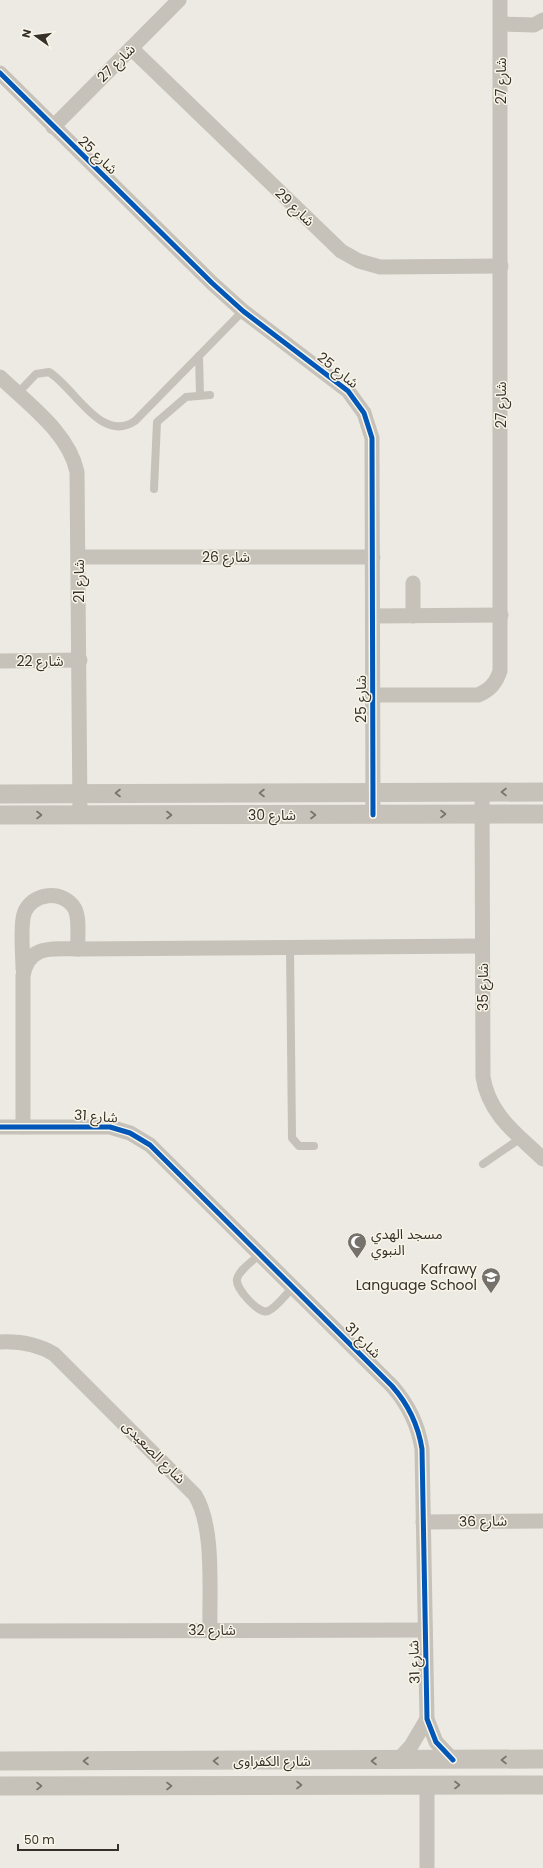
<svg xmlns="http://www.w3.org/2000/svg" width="543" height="1868" viewBox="0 0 543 1868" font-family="Poppins,'Noto Sans Arabic',sans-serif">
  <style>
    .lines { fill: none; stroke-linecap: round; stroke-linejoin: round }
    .service { stroke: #c6c2ba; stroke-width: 8 }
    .minor { stroke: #c6c2ba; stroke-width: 15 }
    .tertiary { stroke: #c6c2ba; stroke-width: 19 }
    .cycleway-casing { stroke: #f9f5e9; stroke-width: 8 }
    .cycleway { stroke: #0057b8; stroke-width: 5 }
    .oneway { stroke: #77726a }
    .labels { text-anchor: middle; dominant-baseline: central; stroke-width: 3; stroke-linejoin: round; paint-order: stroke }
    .street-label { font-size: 14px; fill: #363029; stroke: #f9f5e9 }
    .poi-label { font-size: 14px; fill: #363029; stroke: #f9f5e9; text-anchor: start }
  </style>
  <rect width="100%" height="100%" fill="#eceae2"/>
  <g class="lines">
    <!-- service -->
    <g class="service">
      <path d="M 199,356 L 200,395"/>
      <path d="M 17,394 L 36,374 L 49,372 C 75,388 101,444 135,421 L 243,311"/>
      <path d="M 154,489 L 157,422 L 186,397 L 210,395"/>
      <path d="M 290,948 L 292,1138 L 299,1146 L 314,1146"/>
      <path d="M 483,1164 L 521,1138"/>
      <path d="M 260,1254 C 253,1261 239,1270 237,1279 C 235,1288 259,1315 268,1311 C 277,1307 286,1294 293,1287"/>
    </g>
    <!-- minor -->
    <g class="minor">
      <path d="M 501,24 L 534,25 L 543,20"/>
      <path d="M 131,48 L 341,251 L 359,261 L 380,267 L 501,266"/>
      <path d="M 0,73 L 212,283 L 243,311 L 348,391 L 364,413 L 372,438 L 373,815"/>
      <path d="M 53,127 L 179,0"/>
      <path d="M 0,377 C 28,404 69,433 77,472 L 80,815"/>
      <path d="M 79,557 L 373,557"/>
      <path d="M 373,616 L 501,615"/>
      <path d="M 413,616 L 413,583"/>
      <path d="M 0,661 L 80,660"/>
      <path d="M 373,695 L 478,695 C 490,690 496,683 500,671 L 500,0"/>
      <path d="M 482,792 L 483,1077 C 489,1115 517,1134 543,1159"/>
      <path d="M 23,969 C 23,956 20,926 24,914 C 31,892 64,889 75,909 C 80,920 77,937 78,949"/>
      <path d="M 0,1127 L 110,1127 L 130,1133 L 150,1145 L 392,1386 C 408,1404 418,1424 422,1449 L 427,1719 L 436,1742 L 453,1760"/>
      <path d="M 23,1127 L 23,976 C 28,944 53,949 78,949 L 482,946"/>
      <path d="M 0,1342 C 20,1341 37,1344 54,1354 L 195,1495 C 215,1527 209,1592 210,1630"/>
      <path d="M 423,1522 L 543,1521"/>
      <path d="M 0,1631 L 425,1630"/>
      <path d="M 397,1761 L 411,1746 L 427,1719"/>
      <path d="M 427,1785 L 427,1868"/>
    </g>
    <!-- tertiary -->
    <g class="tertiary">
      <path d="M 0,794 L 543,792"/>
      <path d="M 0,815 L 543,814"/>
      <path d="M 0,1761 L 543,1759"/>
      <path d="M 0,1786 L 543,1785"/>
    </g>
    <!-- cycleway casing -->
    <g class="cycleway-casing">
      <g id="cycleway">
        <path d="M 0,73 L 212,283 L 243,311 L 348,391 L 364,413 L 372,438 L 373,815"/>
        <path d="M 0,1127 L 110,1127 L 130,1133 L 150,1145 L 392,1386 C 408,1404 418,1424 422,1449 L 427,1719 L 436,1742 L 453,1760"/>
      </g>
    </g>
    <!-- cycleway -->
    <use href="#cycleway" class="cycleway"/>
  </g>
  <!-- one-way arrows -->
  <defs><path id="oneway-chevron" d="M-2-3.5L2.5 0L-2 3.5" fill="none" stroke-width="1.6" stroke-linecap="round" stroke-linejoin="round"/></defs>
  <g class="oneway">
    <use href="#oneway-chevron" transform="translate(504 792) rotate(180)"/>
    <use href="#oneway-chevron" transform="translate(118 793) rotate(180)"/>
    <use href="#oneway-chevron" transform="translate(262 793) rotate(180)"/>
    <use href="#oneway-chevron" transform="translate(443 814)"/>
    <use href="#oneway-chevron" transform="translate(39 815)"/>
    <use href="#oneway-chevron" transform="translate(169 815)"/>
    <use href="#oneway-chevron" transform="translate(313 815)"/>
    <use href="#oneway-chevron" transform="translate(504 1760) rotate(180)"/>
    <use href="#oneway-chevron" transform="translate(86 1761) rotate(180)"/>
    <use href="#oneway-chevron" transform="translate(216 1761) rotate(180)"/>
    <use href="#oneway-chevron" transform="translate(374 1761) rotate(180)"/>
    <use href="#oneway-chevron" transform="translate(299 1785)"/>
    <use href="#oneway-chevron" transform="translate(457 1785)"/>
    <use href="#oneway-chevron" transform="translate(39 1786)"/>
    <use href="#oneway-chevron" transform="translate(169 1786)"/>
  </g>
  <!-- icons -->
  <defs>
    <g id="mosque-pin" transform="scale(1)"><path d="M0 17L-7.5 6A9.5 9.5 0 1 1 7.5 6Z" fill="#76716a" stroke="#f9f5e9"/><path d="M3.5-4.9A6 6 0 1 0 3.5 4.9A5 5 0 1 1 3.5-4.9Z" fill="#fff"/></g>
    <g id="school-pin" transform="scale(1)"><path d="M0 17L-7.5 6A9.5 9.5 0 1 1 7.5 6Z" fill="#76716a" stroke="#f9f5e9"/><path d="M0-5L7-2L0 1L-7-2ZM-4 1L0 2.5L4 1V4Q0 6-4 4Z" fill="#fff"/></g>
  </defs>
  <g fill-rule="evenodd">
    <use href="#mosque-pin" x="357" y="1242"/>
    <use href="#school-pin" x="491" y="1277"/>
  </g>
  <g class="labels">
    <!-- street labels -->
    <g class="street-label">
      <text transform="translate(116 63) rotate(-45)">شارع 27</text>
      <text transform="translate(501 81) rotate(-90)">شارع 27</text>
      <text transform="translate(98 155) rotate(44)">شارع 25</text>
      <text transform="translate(295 207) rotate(44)">شارع 29</text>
      <text transform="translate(338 370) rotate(39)">شارع 25</text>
      <text transform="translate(501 405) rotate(-90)">شارع 27</text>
      <text x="226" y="557">شارع 26</text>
      <text transform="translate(79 581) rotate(-90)">شارع 21</text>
      <text x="40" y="661">شارع 22</text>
      <text transform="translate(361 699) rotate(-90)">شارع 25</text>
      <text x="272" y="815">شارع 30</text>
      <text transform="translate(483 987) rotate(-90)">شارع 35</text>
      <text transform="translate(96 1116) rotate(4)">شارع 31</text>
      <text transform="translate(363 1340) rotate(45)">شارع 31</text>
      <text transform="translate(154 1452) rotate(45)">شارع الصعيدى</text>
      <text transform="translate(483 1521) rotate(-1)">شارع 36</text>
      <text x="212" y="1630">شارع 32</text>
      <text transform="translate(414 1662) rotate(-92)">شارع 31</text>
      <text x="272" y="1761">شارع الكفراوى</text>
    </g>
    <!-- poi labels -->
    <g class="poi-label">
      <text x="371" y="1234">مسجد الهدي<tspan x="371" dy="16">النبوي</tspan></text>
      <text x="477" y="1269" text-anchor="end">Kafrawy<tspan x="477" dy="16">Language School</tspan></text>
    </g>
  </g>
  <!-- north arrow -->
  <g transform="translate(36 36) rotate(284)" stroke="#f9f5e9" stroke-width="3" paint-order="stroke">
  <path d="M0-3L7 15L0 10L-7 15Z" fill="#363029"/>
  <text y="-6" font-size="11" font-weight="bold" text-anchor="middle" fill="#363029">N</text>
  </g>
  <!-- scale -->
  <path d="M18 1844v6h100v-6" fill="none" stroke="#363029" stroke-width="2"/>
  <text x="24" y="1844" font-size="12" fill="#363029" stroke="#f9f5e9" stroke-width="3" paint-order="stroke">50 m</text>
</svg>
